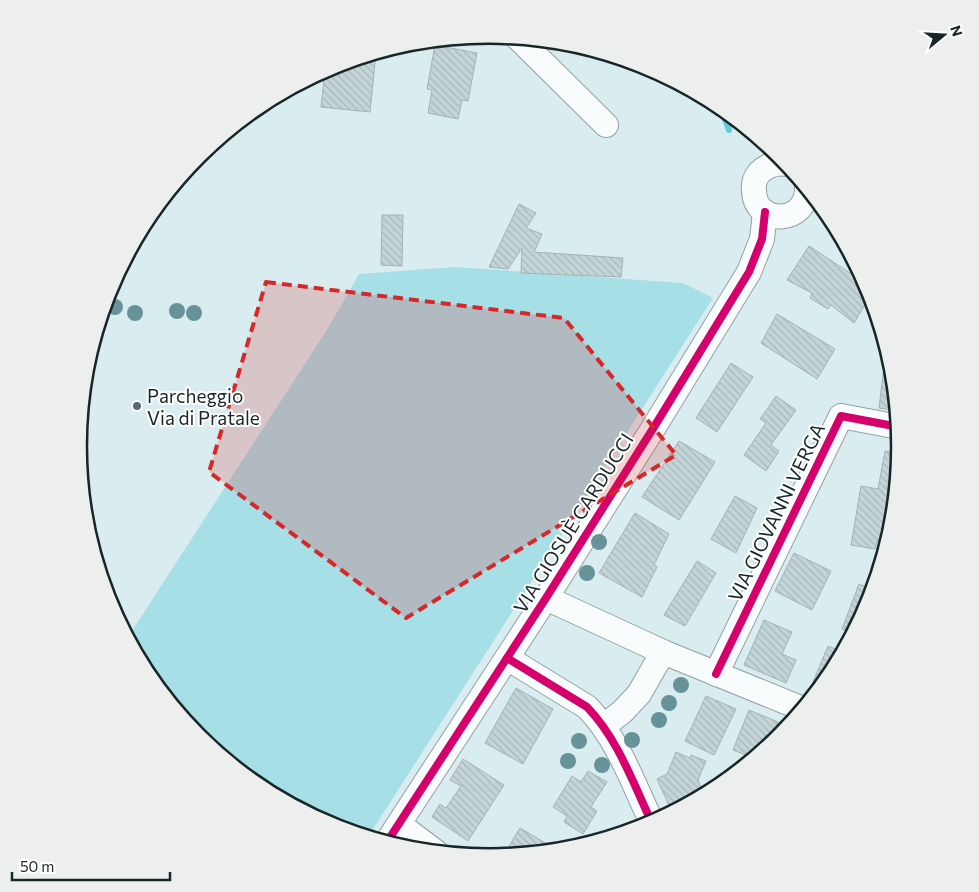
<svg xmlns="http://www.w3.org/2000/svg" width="979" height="892" viewBox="0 0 979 892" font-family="Commissioner,sans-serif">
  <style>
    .garden { fill: #a7dfe7 }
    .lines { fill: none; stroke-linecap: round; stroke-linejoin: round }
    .stream { stroke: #5eccda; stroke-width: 6 }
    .building { fill: url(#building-back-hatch); stroke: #a3b2b5 }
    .minor-casing { stroke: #92a1a3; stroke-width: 26 }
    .minor { stroke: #f9fcfd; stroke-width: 24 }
    .cycleway-casing { stroke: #fff; stroke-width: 11 }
    .cycleway { stroke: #d6006c; stroke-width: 8 }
    .tree { fill: #679297 }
    .marked { fill: #d62828; fill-opacity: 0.2; stroke: #d62828; stroke-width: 4; stroke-dasharray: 10 6; stroke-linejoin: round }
    .poi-dot { fill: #5c6c6e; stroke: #fff; stroke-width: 2 }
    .labels { text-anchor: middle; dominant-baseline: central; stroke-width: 4; stroke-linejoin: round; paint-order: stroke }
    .poi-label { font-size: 19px; fill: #182628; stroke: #fff; text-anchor: start }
    .street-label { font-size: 19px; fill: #182628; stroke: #fff }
    .rim { fill: none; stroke: #182628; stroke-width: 2.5 }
  </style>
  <defs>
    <pattern id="building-back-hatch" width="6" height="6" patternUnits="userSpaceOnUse" patternTransform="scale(1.25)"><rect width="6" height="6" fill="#c5d5d7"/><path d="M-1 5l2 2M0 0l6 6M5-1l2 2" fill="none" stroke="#a8b7b9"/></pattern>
  </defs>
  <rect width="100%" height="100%" fill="#d9edf0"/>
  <!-- garden -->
  <path class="garden" d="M 455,267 L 683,283 L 713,298 L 368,837 L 332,826 L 261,788 L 199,736 L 148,674 L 128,637 L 330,325 L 359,274 Z"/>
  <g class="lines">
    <!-- stream -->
    <path class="stream" d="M 720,106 L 729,130"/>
  </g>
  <!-- building -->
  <g class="building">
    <path d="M 435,45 L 477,53 L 468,101 L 462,100 L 458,119 L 428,113 L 432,90 L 427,89 Z"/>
    <path d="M 376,53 L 370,112 L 321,107 L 325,70 L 332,66 Z"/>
    <path d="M 519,204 L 536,213 L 526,228 L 542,234 L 534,252 L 623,258 L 621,277 L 521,273 L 522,248 L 508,269 L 489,267 Z"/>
    <path d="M 382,215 L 403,215 L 402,266 L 381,265 Z"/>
    <path d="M 809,246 L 856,277 L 854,280 L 870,292 L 871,295 L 854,323 L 831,305 L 828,309 L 810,298 L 812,293 L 787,280 Z"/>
    <path d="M 777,314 L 835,349 L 817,379 L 761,343 Z"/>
    <path d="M 731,363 L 753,377 L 717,432 L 696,418 Z"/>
    <path d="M 884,367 L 893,368 L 897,411 L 879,408 Z"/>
    <path d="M 776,396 L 796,410 L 771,445 L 779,451 L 766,471 L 744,455 L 766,423 L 760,419 Z"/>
    <path d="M 679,441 L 715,462 L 679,520 L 642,497 Z"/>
    <path d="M 885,451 L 900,454 L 893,526 L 887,543 L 877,541 L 875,549 L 851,545 L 861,486 L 878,489 Z"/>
    <path d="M 735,496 L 757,508 L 736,553 L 711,539 Z"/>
    <path d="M 635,513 L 669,534 L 654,565 L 657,567 L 642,597 L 599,573 Z"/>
    <path d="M 794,553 L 831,571 L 812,610 L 775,591 Z"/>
    <path d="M 697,561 L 716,573 L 685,626 L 664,615 Z"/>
    <path d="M 859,584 L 873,590 L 869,604 L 853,633 L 842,629 Z"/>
    <path d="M 764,620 L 792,632 L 782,654 L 796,660 L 786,683 L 744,665 Z"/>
    <path d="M 828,646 L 843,652 L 831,675 L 817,692 L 810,689 Z"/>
    <path d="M 516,688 L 553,709 L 523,764 L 485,743 Z"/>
    <path d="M 706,696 L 736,709 L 714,755 L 685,741 Z"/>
    <path d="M 749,710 L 778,722 L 770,744 L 771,744 L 754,758 L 733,750 Z"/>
    <path d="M 676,752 L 690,758 L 691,755 L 706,761 L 698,780 L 701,788 L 708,791 L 707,794 L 672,812 L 657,779 L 667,774 Z"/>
    <path d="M 463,759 L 504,785 L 468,841 L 432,817 L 440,804 L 446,808 L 461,786 L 450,780 Z"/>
    <path d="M 588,771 L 607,782 L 591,807 L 597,811 L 583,834 L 564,822 L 567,816 L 553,807 L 572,776 L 581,782 Z"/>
    <path d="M 520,828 L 557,850 L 503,856 Z"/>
  </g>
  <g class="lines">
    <!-- minor casing -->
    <g class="minor-casing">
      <g id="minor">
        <path d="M 518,38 L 606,125"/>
        <path d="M 787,164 C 776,162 767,165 759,173 C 755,178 753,184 754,191 C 755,226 807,225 807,188"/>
        <path d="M 546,598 L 663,652 L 803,709"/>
        <path d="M 507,658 L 587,707 C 618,739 633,783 652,823"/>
        <path d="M 716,674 L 841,416 L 899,427"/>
        <path d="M 604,726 L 622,712 L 639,694 L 663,652"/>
        <path d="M 400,825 L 436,852"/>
        <path d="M 387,842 L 546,598 L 654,427 L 749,272 L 762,239 L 765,212"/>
      </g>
    </g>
    <!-- minor -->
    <use href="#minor" class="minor"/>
    <!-- cycleway casing -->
    <g class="cycleway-casing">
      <g id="cycleway">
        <path d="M 507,658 L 587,707 C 618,739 633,783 652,823"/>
        <path d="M 716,674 L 841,416 L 899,427"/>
        <path d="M 387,842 L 546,598 L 654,427 L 749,272 L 762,239 L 765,212"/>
      </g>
    </g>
    <!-- cycleway -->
    <use href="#cycleway" class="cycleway"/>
  </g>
  <!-- trees -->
  <g class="tree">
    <circle cx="115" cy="307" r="8"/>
    <circle cx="177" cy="311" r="8"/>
    <circle cx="135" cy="313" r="8"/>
    <circle cx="194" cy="313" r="8"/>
    <circle cx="599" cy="542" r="8"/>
    <circle cx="587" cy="573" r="8"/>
    <circle cx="681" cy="685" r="8"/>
    <circle cx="669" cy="703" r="8"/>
    <circle cx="659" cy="720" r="8"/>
    <circle cx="632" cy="740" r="8"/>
    <circle cx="579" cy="741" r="8"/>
    <circle cx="568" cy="761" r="8"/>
    <circle cx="602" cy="765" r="8"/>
  </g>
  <!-- marked area -->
  <path class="marked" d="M 266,282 L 564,318 L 676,455 L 406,618 L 209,472 Z"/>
  <!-- markers -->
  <circle class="poi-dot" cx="137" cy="406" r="5"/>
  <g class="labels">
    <!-- poi labels -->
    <g class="poi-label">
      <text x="147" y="395">Parcheggio<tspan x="147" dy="22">Via di Pratale</tspan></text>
    </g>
    <!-- street labels -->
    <g class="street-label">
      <text transform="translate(776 512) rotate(-64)">VIA GIOVANNI VERGA</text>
      <text transform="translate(573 523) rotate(-58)">VIA GIOSUÈ CARDUCCI</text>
    </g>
  </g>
  <!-- crop -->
  <path d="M0 0H979V892H0ZM87 446a402 402 0 1 1 804 0a402 402 0 1 1-804 0Z" fill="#edeeee" fill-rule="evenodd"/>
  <path class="rim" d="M87 446a402 402 0 1 1 804 0a402 402 0 1 1-804 0Z"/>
  <!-- north arrow -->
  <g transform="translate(944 35) rotate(72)" stroke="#ffffff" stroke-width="4" paint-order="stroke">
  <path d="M0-4L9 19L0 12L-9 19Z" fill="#182628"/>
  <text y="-8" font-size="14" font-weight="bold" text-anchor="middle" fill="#182628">N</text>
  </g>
  <!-- scale -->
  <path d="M12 872v8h158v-8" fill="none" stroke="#182628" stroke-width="2.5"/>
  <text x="20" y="872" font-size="15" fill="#182628" stroke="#ffffff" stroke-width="4" paint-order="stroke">50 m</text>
</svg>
